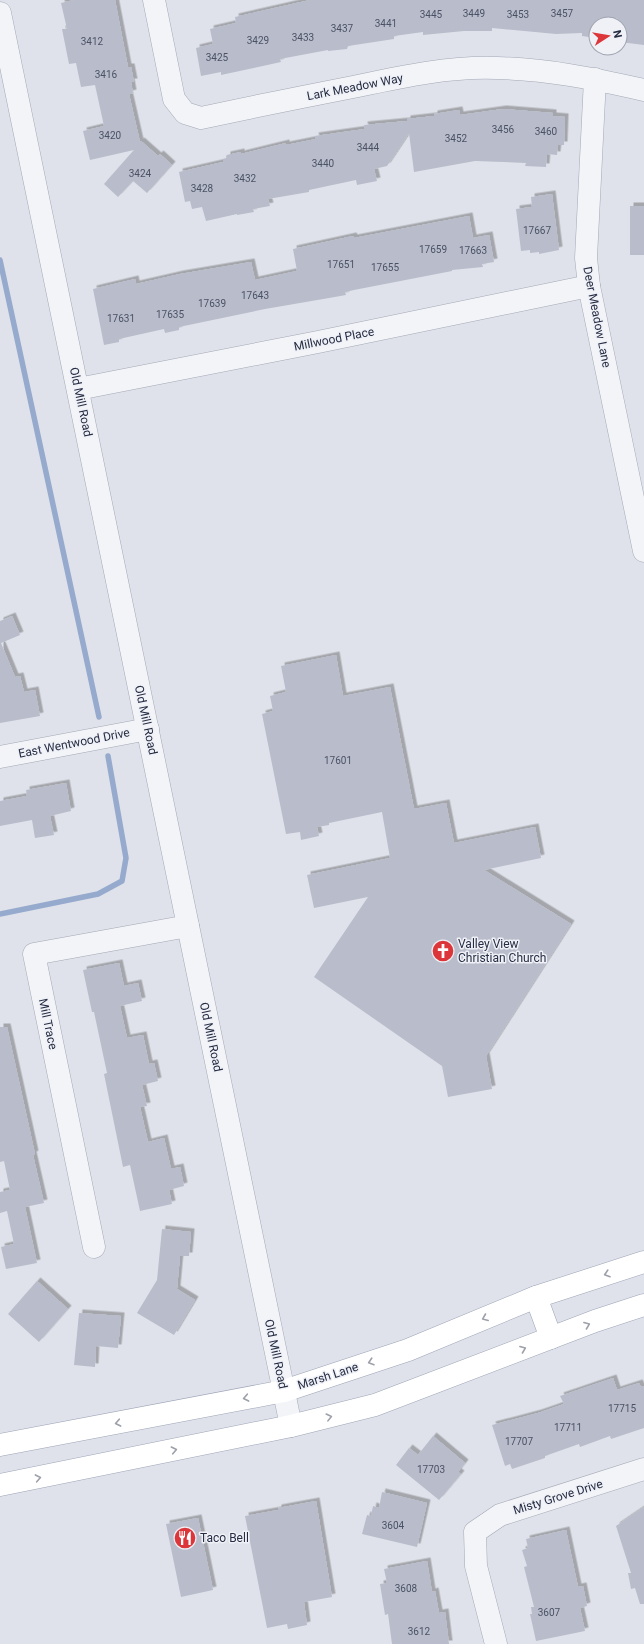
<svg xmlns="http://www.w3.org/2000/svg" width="644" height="1644" viewBox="0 0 644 1644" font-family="Roboto,sans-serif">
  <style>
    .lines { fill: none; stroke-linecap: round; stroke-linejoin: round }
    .stream { stroke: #96aace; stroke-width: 5.5 }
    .building { fill: #b9bdcb; filter: url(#shadow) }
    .minor-casing { stroke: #a4a8b5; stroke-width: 23 }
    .major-casing { stroke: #9da4b7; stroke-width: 23 }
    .minor { stroke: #f2f4f8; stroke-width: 22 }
    .major { stroke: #fff; stroke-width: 22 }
    .oneway { stroke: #9da0aa }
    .labels { text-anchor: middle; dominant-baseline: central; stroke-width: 3; stroke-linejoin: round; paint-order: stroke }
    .number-label { font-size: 10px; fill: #4b5165 }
    .street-label { font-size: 12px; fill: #262d43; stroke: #eff1f7 }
    .poi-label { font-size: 12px; fill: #262d43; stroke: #eff1f7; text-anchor: start }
  </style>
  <defs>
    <filter id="shadow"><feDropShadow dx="3.5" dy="-3.5" stdDeviation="0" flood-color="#0004"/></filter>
  </defs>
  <rect width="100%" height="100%" fill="#dfe2ea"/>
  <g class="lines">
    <!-- stream -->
    <g class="stream">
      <path d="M 0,260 L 99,717"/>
      <path d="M 0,914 L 98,894 L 122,881 L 126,858 L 108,756"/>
    </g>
  </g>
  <!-- building -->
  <g class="building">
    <path d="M 74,0 L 115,0 L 128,67 L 131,67 L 134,82 L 131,82 L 133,93 L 129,94 L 140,142 L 141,141 L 158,156 L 160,154 L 172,165 L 147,193 L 133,181 L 118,197 L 104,184 L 134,150 L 90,160 L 83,131 L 104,126 L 95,85 L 81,87 L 76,63 L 69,64 L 62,29 L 67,29 L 61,3 Z"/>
    <path d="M 310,0 L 644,0 L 644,45 L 620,42 L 620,24 L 596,24 L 596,38 L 582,36 L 582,33 L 556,34 L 492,28 L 492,31 L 464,31 L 423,35 L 423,32 L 394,36 L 394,39 L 348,46 L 347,49 L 328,51 L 328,50 L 280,59 L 281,62 L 221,75 L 221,72 L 201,76 L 196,48 L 213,44 L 210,29 L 236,23 L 235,17 Z"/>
    <path d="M 503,109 L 553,113 L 553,116 L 565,117 L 564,145 L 558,145 L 557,155 L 547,154 L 546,167 L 525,166 L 526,163 L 475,161 L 414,172 L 409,133 L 387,166 L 374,169 L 377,181 L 357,185 L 356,180 L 309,190 L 309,192 L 268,199 L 270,206 L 253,209 L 254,212 L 237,215 L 237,214 L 206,221 L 202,207 L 192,209 L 190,201 L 185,202 L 179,172 L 223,162 L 223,159 L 227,158 L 227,155 L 241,152 L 241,154 L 286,143 L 286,145 L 316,139 L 315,136 L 365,129 L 364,125 L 407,121 L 407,119 L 434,116 L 434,114 L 459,110 L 460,115 Z"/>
    <path d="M 552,194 L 559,250 L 539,254 L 539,252 L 530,253 L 530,250 L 521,251 L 516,209 L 532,207 L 531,197 Z"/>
    <rect x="630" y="206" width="14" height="49"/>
    <path d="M 469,216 L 473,238 L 489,235 L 494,262 L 482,264 L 483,267 L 452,270 L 452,271 L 354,290 L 345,292 L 346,295 L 329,298 L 265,309 L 179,327 L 179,330 L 165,333 L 164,329 L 119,339 L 119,342 L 104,345 L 93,289 L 135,279 L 136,284 L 180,274 L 251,262 L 255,280 L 297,271 L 293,249 L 353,236 L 354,238 Z"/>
    <path d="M 12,616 L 20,635 L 1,643 L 15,677 L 20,676 L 24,692 L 35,690 L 40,716 L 0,723 L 0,621 Z"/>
    <path d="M 336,655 L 343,696 L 390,687 L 414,809 L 446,803 L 454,843 L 535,827 L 541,858 L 484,870 L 571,924 L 486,1056 L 492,1089 L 448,1097 L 442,1066 L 314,977 L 368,897 L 314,908 L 307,875 L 390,858 L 382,812 L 329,823 L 329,825 L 317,827 L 319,836 L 301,840 L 300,832 L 286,834 L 262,714 L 273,711 L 270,696 L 286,692 L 281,666 Z"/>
    <path d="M 66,783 L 71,811 L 50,816 L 54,835 L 35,838 L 32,820 L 0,826 L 0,801 L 27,796 L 26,790 Z"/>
    <path d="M 119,963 L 124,986 L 138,983 L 142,1001 L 120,1006 L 127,1038 L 143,1035 L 149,1064 L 154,1063 L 158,1081 L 142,1085 L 147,1106 L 140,1107 L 148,1142 L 164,1138 L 171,1169 L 180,1167 L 184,1186 L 169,1190 L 172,1204 L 140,1211 L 130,1165 L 123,1167 L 104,1074 L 107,1073 L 94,1012 L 92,1012 L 83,970 Z"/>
    <path d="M 0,1027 L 7,1027 L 35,1154 L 33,1155 L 44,1203 L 25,1207 L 37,1263 L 6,1269 L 1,1247 L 14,1244 L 7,1211 L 0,1213 L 0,1192 L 10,1190 L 4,1161 L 0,1162 Z"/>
    <path d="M 162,1229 L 191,1232 L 189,1256 L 180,1256 L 177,1289 L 195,1300 L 174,1335 L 137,1313 L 157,1280 Z"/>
    <path d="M 37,1281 L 68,1309 L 39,1342 L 8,1314 Z"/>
    <path d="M 79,1313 L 121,1316 L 118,1348 L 96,1346 L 95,1367 L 74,1365 Z"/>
    <path d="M 613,1378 L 617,1390 L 639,1383 L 641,1387 L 644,1386 L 644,1428 L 611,1439 L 610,1436 L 580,1447 L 579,1444 L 545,1456 L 545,1458 L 512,1469 L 510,1464 L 505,1466 L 492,1425 L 538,1413 L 564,1404 L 560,1396 Z"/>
    <path d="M 433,1436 L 465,1463 L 458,1472 L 461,1474 L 439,1500 L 396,1465 L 409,1448 L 418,1455 Z"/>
    <path d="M 382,1492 L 427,1503 L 417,1547 L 362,1534 L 367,1515 L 371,1516 L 373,1506 L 379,1508 Z"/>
    <path d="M 316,1501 L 332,1597 L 304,1602 L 307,1625 L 288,1629 L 287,1624 L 267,1628 L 245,1516 L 278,1510 L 278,1508 Z"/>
    <path d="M 644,1507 L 644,1604 L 640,1604 L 635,1588 L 631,1589 L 628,1573 L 631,1573 L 616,1526 Z"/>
    <path d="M 198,1518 L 213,1590 L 181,1597 L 166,1524 Z"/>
    <path d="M 566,1530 L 578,1587 L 583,1586 L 587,1606 L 580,1608 L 585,1631 L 536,1641 L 530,1614 L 532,1614 L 531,1607 L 534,1607 L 524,1567 L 527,1566 L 522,1550 L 528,1548 L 526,1539 Z"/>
    <path d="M 427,1561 L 432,1592 L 435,1591 L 439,1613 L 445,1612 L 449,1644 L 392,1644 L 388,1614 L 385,1615 L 380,1584 L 387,1583 L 384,1569 Z"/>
  </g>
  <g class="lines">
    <!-- minor casing -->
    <g class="minor-casing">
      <g id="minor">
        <path d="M 154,0 L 174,99 L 185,113 L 201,118 C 252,107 302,97 353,87 C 400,77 449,66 497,68 C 547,69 595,79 644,90"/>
        <path d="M 0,13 L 291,1426"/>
        <path d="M 595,79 L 586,258 L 589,286 L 644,551"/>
        <path d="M 78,389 L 318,342 L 589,286"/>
        <path d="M 0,757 L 148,729"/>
        <path d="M 94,1247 L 34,954 L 188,926"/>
        <path d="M 496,1644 L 476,1566 L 475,1532 L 500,1515 L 644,1469"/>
      </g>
    </g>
    <!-- major casing -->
    <g class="major-casing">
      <g id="major">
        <path d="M 536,1297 L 551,1338"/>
        <path d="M 0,1445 L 284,1391 L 408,1350 L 536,1297 L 644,1262"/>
        <path d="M 0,1485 L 291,1426 L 375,1405 L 595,1321 L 644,1305"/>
      </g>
    </g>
    <!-- minor -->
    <use href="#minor" class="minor"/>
    <!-- major -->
    <use href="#major" class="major"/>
  </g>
  <!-- one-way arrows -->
  <defs><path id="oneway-chevron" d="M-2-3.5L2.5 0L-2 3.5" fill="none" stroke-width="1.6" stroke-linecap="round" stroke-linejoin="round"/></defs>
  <g class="oneway">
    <use href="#oneway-chevron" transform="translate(607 1274) rotate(162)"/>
    <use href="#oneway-chevron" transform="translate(485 1318) rotate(158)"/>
    <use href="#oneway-chevron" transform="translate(587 1325) rotate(-21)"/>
    <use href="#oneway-chevron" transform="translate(523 1349) rotate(-21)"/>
    <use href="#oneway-chevron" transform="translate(371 1362) rotate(162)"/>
    <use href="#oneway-chevron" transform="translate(246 1398) rotate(169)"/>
    <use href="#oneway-chevron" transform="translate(329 1417) rotate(-14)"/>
    <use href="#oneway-chevron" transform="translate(118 1423) rotate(169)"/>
    <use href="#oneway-chevron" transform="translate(174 1450) rotate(-12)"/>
    <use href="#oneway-chevron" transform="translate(38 1478) rotate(-11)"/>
  </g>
  <!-- icons -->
  <defs>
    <g id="church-disc" transform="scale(1.15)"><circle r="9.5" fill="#dd363a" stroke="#eff1f7"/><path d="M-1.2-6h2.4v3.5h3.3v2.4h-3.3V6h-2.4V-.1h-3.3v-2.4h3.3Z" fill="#fff"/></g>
    <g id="restaurant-disc" transform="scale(1.15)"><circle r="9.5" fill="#dd363a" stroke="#eff1f7"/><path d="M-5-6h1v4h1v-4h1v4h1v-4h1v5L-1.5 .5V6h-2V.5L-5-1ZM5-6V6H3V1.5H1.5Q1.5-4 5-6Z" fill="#fff"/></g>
  </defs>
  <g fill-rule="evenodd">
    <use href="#church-disc" x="443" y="951"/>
    <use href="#restaurant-disc" x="185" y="1538"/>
  </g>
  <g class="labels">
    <!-- number labels -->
    <g class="number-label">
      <text x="474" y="13">3449</text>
      <text x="562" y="13">3457</text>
      <text x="431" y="14">3445</text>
      <text x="518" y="14">3453</text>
      <text x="386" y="23">3441</text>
      <text x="342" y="28">3437</text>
      <text x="303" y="37">3433</text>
      <text x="258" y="40">3429</text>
      <text x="92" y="41">3412</text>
      <text x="217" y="57">3425</text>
      <text x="106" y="74">3416</text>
      <text x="503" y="129">3456</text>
      <text x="546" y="131">3460</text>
      <text x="110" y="135">3420</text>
      <text x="456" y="138">3452</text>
      <text x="368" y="147">3444</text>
      <text x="323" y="163">3440</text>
      <text x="140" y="173">3424</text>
      <text x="245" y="178">3432</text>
      <text x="202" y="188">3428</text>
      <text x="537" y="230">17667</text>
      <text x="433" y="249">17659</text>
      <text x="473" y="250">17663</text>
      <text x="341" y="264">17651</text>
      <text x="385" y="267">17655</text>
      <text x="255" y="295">17643</text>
      <text x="212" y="303">17639</text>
      <text x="170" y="314">17635</text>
      <text x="121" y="318">17631</text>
      <text x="338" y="760">17601</text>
      <text x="622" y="1408">17715</text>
      <text x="568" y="1427">17711</text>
      <text x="519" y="1441">17707</text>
      <text x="431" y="1469">17703</text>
      <text x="393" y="1525">3604</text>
      <text x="406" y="1588">3608</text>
      <text x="549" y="1612">3607</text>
      <text x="419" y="1631">3612</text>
    </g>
    <!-- street labels -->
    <g class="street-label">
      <text transform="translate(355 87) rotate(-11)">Lark Meadow Way</text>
      <text transform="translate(597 317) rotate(79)">Deer Meadow Lane</text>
      <text transform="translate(334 339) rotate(-11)">Millwood Place</text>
      <text transform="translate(81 402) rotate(78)">Old Mill Road</text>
      <text transform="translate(146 720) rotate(78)">Old Mill Road</text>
      <text transform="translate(74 743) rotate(-11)">East Wentwood Drive</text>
      <text transform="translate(48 1024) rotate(78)">Mill Trace</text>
      <text transform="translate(211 1037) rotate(78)">Old Mill Road</text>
      <text transform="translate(276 1354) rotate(78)">Old Mill Road</text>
      <text transform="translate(328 1376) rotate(-18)">Marsh Lane</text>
      <text transform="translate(558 1497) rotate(-17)">Misty Grove Drive</text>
    </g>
    <!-- poi labels -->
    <g class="poi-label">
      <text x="458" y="944">Valley View<tspan x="458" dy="14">Christian Church</tspan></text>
      <text x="200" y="1538">Taco Bell</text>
    </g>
  </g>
  <!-- north arrow -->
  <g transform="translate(608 36) rotate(78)"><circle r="19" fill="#eff1f7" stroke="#9fa3af"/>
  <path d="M0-3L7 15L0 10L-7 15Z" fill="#dd363a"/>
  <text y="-6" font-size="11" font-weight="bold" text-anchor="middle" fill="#262d43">N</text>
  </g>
</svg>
